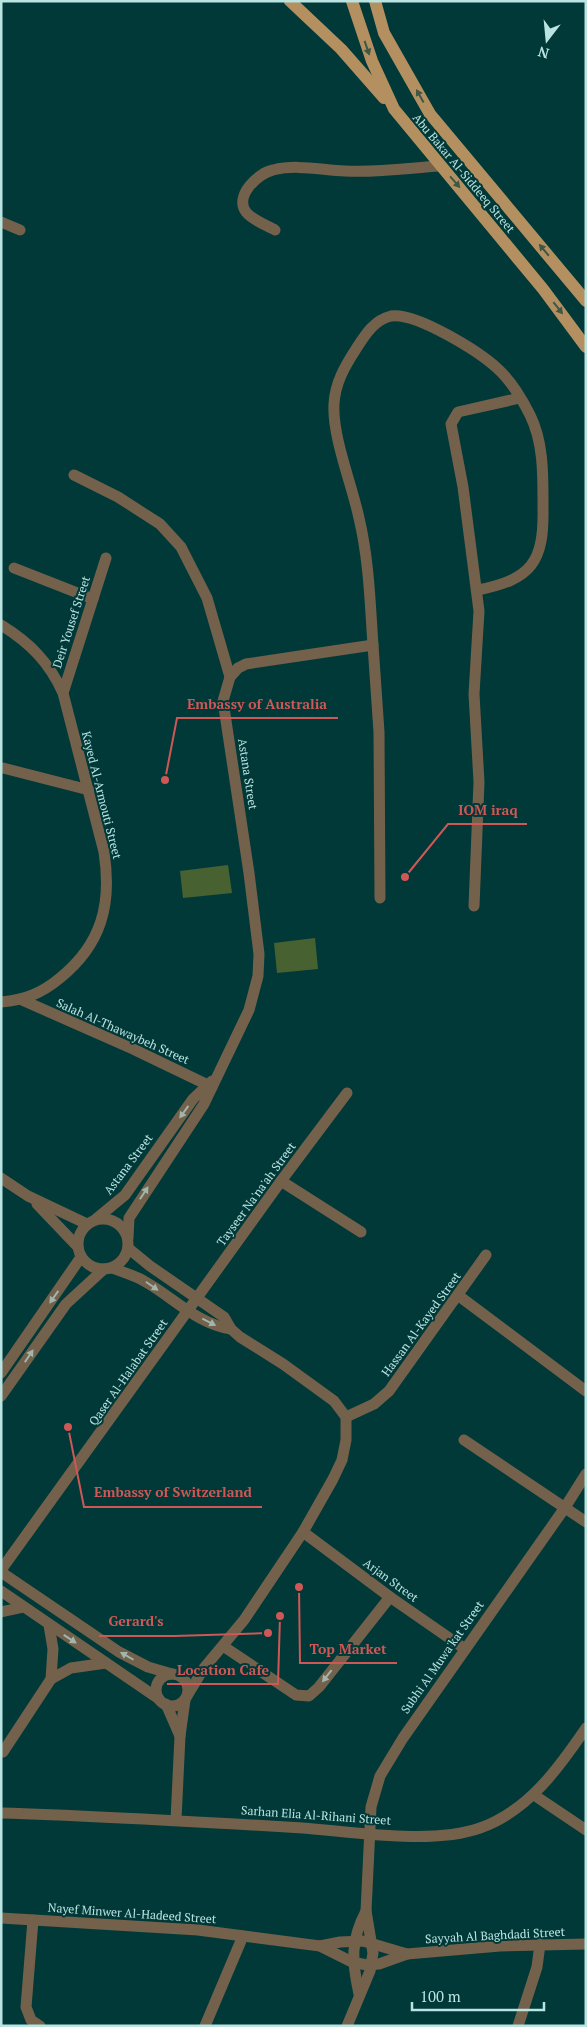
<svg xmlns="http://www.w3.org/2000/svg" width="587" height="2027" viewBox="0 0 587 2027" font-family="'PT Serif',serif">
  <style>
    .green { fill: #476230 }
    .lines { fill: none; stroke-linecap: round; stroke-linejoin: round }
    .minor { stroke: #73614b; stroke-width: 11 }
    .major { stroke: #b49061; stroke-width: 12 }
    .oneway { fill: #3f5746 }
    .oneway2 { fill: #a0b6ad }
    .labels { text-anchor: middle; dominant-baseline: central; stroke-width: 4; stroke-linejoin: round; paint-order: stroke }
    .street-label { font-size: 12px; fill: #b9e4e2; stroke: #003938 }
    .leader { fill: none; stroke: #cf5756; stroke-width: 2 }
    .callout-dot { fill: #cf5756; stroke: #003938; stroke-width: 2 }
    .callout-label { font-size: 14px; text-anchor: middle; font-weight: bold; fill: #cf5756; stroke: #003938; stroke-width: 4; stroke-linejoin: round; paint-order: stroke }
  </style>
  <rect width="100%" height="100%" fill="#003938"/>
  <!-- green -->
  <g class="green">
    <path d="M 228,865 L 232,893 L 183,898 L 180,871 Z"/>
    <path d="M 315,938 L 318,969 L 277,973 L 274,943 Z"/>
  </g>
  <g class="lines">
    <!-- minor -->
    <g class="minor">
      <path d="M 1,222 L 20,230"/>
      <path d="M 275,230 C 266,225 252,220 246,212 C 234,196 258,173 273,170 C 297,164 321,170 345,171 C 376,173 409,168 440,166"/>
      <path d="M 74,475 L 118,497 L 160,524 L 181,547 L 207,598 L 230,677 L 223,701 L 249,873 L 259,954 L 258,976 L 249,1010 L 204,1104 L 129,1218 L 128,1238"/>
      <path d="M 14,568 L 93,599"/>
      <path d="M 1,625 C 30,643 49,662 63,693 L 104,852 C 112,904 102,944 60,978 C 42,993 25,1000 1,1002"/>
      <path d="M 373,645 C 370,602 369,560 359,518 C 352,485 332,436 334,404 C 335,383 345,366 356,349 C 365,335 374,320 391,316 C 416,312 480,352 498,369 C 511,381 522,399 530,415 C 544,443 543,477 543,508 C 544,562 532,579 478,590"/>
      <path d="M 230,677 L 238,668 L 246,664 L 373,645 L 379,732 L 380,898"/>
      <path d="M 63,693 L 106,558"/>
      <path d="M 3,768 L 89,790"/>
      <path d="M 474,906 L 479,782 L 474,694 L 479,611 L 463,487 L 451,424 L 458,412 L 520,398"/>
      <path d="M 22,1000 L 133,1049 L 212,1087"/>
      <path d="M 1,1178 L 28,1196 L 87,1224"/>
      <path d="M 281,1181 L 361,1232"/>
      <path d="M 37,1204 L 78,1247"/>
      <circle cx="103" cy="1244" r="25"/>
      <path d="M 96,1219 L 125,1195 L 193,1099 L 212,1081"/>
      <path d="M 128,1248 L 150,1266 L 224,1317 L 231,1329 L 240,1337 L 283,1364 L 334,1401 L 346,1417 L 346,1440 L 342,1460 L 333,1479 L 303,1532 L 244,1620 L 204,1668 L 187,1696"/>
      <path d="M 112,1268 C 122,1272 134,1275 144,1281 C 173,1297 197,1324 231,1329"/>
      <path d="M 459,1296 L 586,1391"/>
      <path d="M 1,1373 L 81,1257"/>
      <path d="M 1,1396 L 66,1304 L 104,1269"/>
      <path d="M 346,1417 L 374,1404 L 389,1391 L 486,1255"/>
      <path d="M 464,1440 L 586,1522"/>
      <path d="M 303,1532 L 390,1597 L 465,1649"/>
      <path d="M 1,1570 L 281,1181 L 347,1093"/>
      <path d="M 1,1572 L 119,1652 L 148,1667 L 172,1674"/>
      <path d="M 1,1591 L 159,1699"/>
      <path d="M 1,1612 L 24,1607"/>
      <path d="M 49,1625 L 53,1649 L 51,1679"/>
      <path d="M 223,1646 L 296,1695 L 309,1696 L 319,1687 L 390,1597"/>
      <circle cx="172" cy="1690" r="16"/>
      <path d="M 166,1704 L 180,1736"/>
      <path d="M 3,1752 L 51,1679 L 71,1668 L 106,1663"/>
      <path d="M 534,1795 L 586,1830"/>
      <path d="M 1,1813 C 102,1816 203,1822 303,1828 C 355,1832 432,1845 480,1828 C 528,1811 558,1769 586,1728"/>
      <path d="M 176,1820 L 180,1736 L 185,1700"/>
      <path d="M 1,1918 L 198,1930 L 320,1946 L 352,1962 L 367,1965 L 379,1964 L 407,1954"/>
      <path d="M 33,1920 L 26,2007 L 31,2020 L 40,2026"/>
      <path d="M 320,1946 L 340,1942 L 363,1941 L 407,1954 L 500,1946 L 586,1944"/>
      <path d="M 359,1994 C 352,1962 350,1941 366,1911"/>
      <path d="M 205,2026 L 243,1936"/>
      <path d="M 347,2026 L 370,1971 L 373,1953 L 366,1911 L 371,1807 L 380,1776 L 403,1738 L 564,1509 L 586,1474"/>
      <path d="M 518,2026 L 537,1967 L 540,1944"/>
    </g>
    <!-- major -->
    <g class="major">
      <path d="M 290,1 L 341,49 L 384,98"/>
      <path d="M 352,1 L 372,61 L 394,109 L 543,289 L 586,347"/>
      <path d="M 375,1 L 384,33 L 430,114 L 586,301"/>
    </g>
  </g>
  <!-- one-way arrows -->
  <defs><path id="oneway-solid" d="M-6-.8H1V-3.2L6.5 0L1 3.2V.8H-6Z" transform="scale(1.25)"/></defs>
  <g class="oneway">
    <use href="#oneway-solid" transform="translate(367 48) rotate(71)"/>
    <use href="#oneway-solid" transform="translate(420 96) rotate(-119)"/>
    <use href="#oneway-solid" transform="translate(455 182) rotate(49)"/>
    <use href="#oneway-solid" transform="translate(544 250) rotate(-130)"/>
    <use href="#oneway-solid" transform="translate(558 308) rotate(52)"/>
  </g>
  <g class="oneway2">
    <use href="#oneway-solid" transform="translate(184 1112) rotate(126)"/>
    <use href="#oneway-solid" transform="translate(144 1193) rotate(-57)"/>
    <use href="#oneway-solid" transform="translate(152 1286) rotate(35)"/>
    <use href="#oneway-solid" transform="translate(54 1297) rotate(125)"/>
    <use href="#oneway-solid" transform="translate(209 1322) rotate(27)"/>
    <use href="#oneway-solid" transform="translate(29 1356) rotate(-56)"/>
    <use href="#oneway-solid" transform="translate(70 1639) rotate(33)"/>
    <use href="#oneway-solid" transform="translate(127 1656) rotate(-150)"/>
    <use href="#oneway-solid" transform="translate(327 1676) rotate(128)"/>
  </g>
  <g class="labels">
    <!-- street labels -->
    <g class="street-label">
      <text transform="translate(464 173) rotate(50)">Abu Bakar Al-Siddeeq Street</text>
      <text transform="translate(71 622) rotate(-72)">Deir Yousef Street</text>
      <text transform="translate(248 774) rotate(81)">Astana Street</text>
      <text transform="translate(102 795) rotate(76)">Kayed Al-Armouti Street</text>
      <text transform="translate(123 1031) rotate(24)">Salah Al-Thawaybeh Street</text>
      <text transform="translate(128 1164) rotate(-53)">Astana Street</text>
      <text transform="translate(256 1194) rotate(-54)">Tayseer Na'na'ah Street</text>
      <text transform="translate(421 1324) rotate(-54)">Hassan Al-Kayed Street</text>
      <text transform="translate(128 1372) rotate(-55)">Qaser Al-Halabat Street</text>
      <text transform="translate(391 1580) rotate(36)">Arjan Street</text>
      <text transform="translate(442 1657) rotate(-55)">Subhi Al Muwa'kat Street</text>
      <text transform="translate(316 1815) rotate(4)">Sarhan Elia Al-Rihani Street</text>
      <text transform="translate(132 1913) rotate(4)">Nayef Minwer Al-Hadeed Street</text>
      <text transform="translate(495 1935) rotate(-3)">Sayyah Al Baghdadi Street</text>
    </g>
  </g>
  <!-- callouts -->
  <path class="leader" d="M165 780L177 718H338M405 877L448 824H527M68 1427L84 1507H262M268 1633L174 1636H99M299 1587L300 1663H397M280 1616L278 1684H167"/>
  <g class="callout-dot">
    <circle cx="165" cy="780" r="5"/>
    <circle cx="405" cy="877" r="5"/>
    <circle cx="68" cy="1427" r="5"/>
    <circle cx="268" cy="1633" r="5"/>
    <circle cx="299" cy="1587" r="5"/>
    <circle cx="280" cy="1616" r="5"/>
  </g>
  <g class="callout-label">
    <text x="257" y="709">Embassy of Australia</text>
    <text x="488" y="815">IOM iraq</text>
    <text x="173" y="1497">Embassy of Switzerland</text>
    <text x="136" y="1626">Gerard's</text>
    <text x="348" y="1654">Top Market</text>
    <text x="223" y="1675">Location Cafe</text>
  </g>
  <!-- border -->
  <rect width="587" height="2027" fill="none" stroke="#b9e4e2" stroke-width="5"/>
  <!-- north arrow -->
  <g transform="translate(547 40) rotate(196)" stroke="#003938" stroke-width="4" paint-order="stroke">
  <path d="M0-4L9 19L0 12L-9 19Z" fill="#b9e4e2"/>
  <text y="-8" font-size="14" font-weight="bold" text-anchor="middle" fill="#b9e4e2">N</text>
  </g>
  <!-- scale -->
  <path d="M412 2002v8h132v-8" fill="none" stroke="#b9e4e2" stroke-width="2.5"/>
  <text x="420" y="2002" font-size="15" fill="#b9e4e2" stroke="#003938" stroke-width="4" paint-order="stroke">100 m</text>
</svg>
